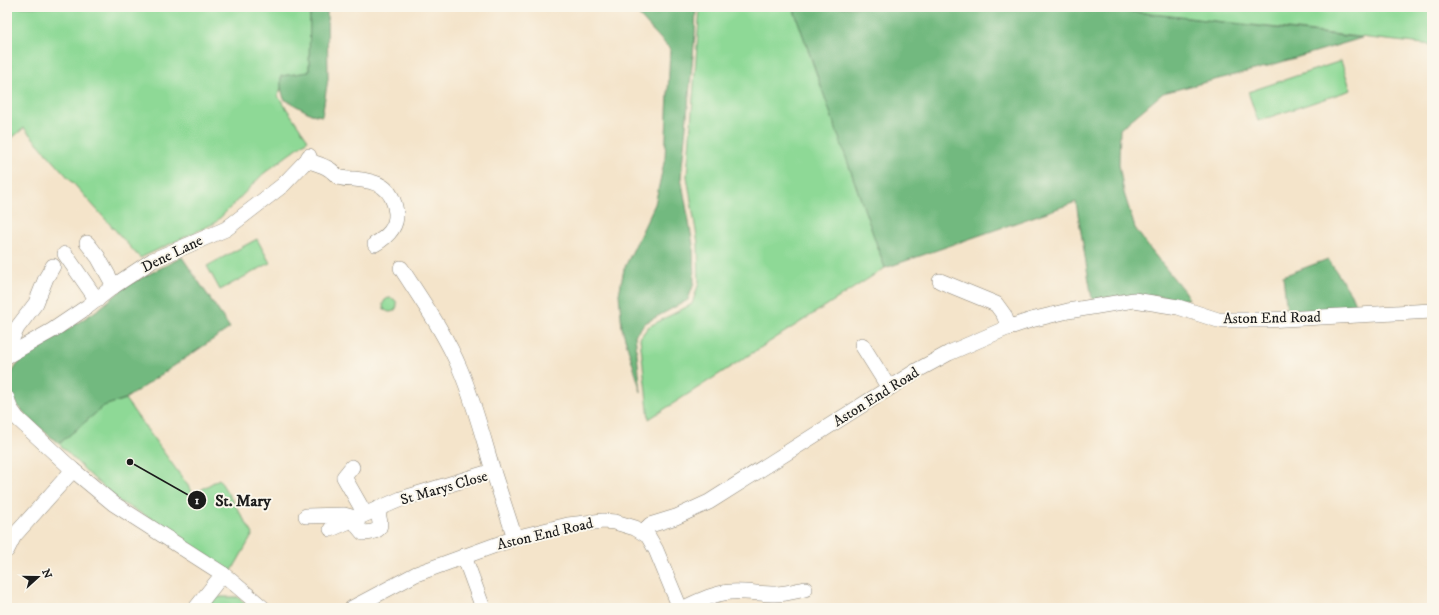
<svg xmlns="http://www.w3.org/2000/svg" width="1439" height="615" viewBox="0 0 1439 615" font-family="'IM FELL DW Pica',serif">
  <style>
    .green { fill: #8ed996; stroke: #557a59 }
    .forest { fill: #72b97f; stroke: #476a4e }
    .lines { fill: none; stroke-linecap: round; stroke-linejoin: round }
    .minor-casing { stroke: #888073; stroke-width: 16 }
    .minor { stroke: #fff; stroke-width: 15 }
    .labels { text-anchor: middle; dominant-baseline: central; stroke-width: 4; stroke-linejoin: round; paint-order: stroke }
    .street-label { font-size: 15px; fill: #1c1c1c; stroke: #fbf7ec }
    .leader { fill: none; stroke: #1c1c1c; stroke-width: 1.5 }
    .callout-dot { fill: #1c1c1c; stroke: #fbf7ec; stroke-width: 1.5 }
    .mark-label { font-size: 12px; text-anchor: middle; font-weight: bold; fill: #fff }
    .callout-label { font-size: 16px; text-anchor: middle; font-weight: bold; fill: #1c1c1c; stroke: #fbf7ec; stroke-width: 4; stroke-linejoin: round; paint-order: stroke }
  </style>
  <rect width="100%" height="100%" fill="#fbf7ec"/>
  <filter id="ink" filterUnits="userSpaceOnUse"><feTurbulence type="fractalNoise" baseFrequency=".025" numOctaves="2"/><feDisplacementMap in="SourceGraphic" scale="8" xChannelSelector="R" yChannelSelector="G"/><feConvolveMatrix kernelMatrix="1 2 1 2 8 2 1 2 1" color-interpolation-filters="sRGB"/></filter>
  <filter id="wash" filterUnits="userSpaceOnUse"><feTurbulence type="fractalNoise" baseFrequency=".012" numOctaves="4" result="noise"/><feDisplacementMap in="SourceGraphic" scale="16" xChannelSelector="R" yChannelSelector="G"/><feGaussianBlur stdDeviation="0.9" result="paint"/><feColorMatrix in="noise" values="0 0 0 0 0 0 0 0 0 0 0 0 0 0 0 0 0 1.4 0 .05"/><feComposite in="paint" operator="in"/></filter>
  <g filter="url(#wash)">
    <rect width="100%" height="100%" fill="#f4e4ca"/>
    <!-- green -->
    <g class="green">
      <path d="M 7,7 L 310,7 L 309,72 L 281,76 L 281,88 L 278,96 L 308,140 L 263,174 L 215,223 L 140,258 L 24,128 L 7,142 Z"/>
      <path d="M 700,7 L 793,7 L 885,268 L 649,419 L 640,338 L 648,327 L 692,304 L 699,283 L 698,243 L 687,176 Z"/>
      <path d="M 1090,7 L 1432,7 L 1432,45 Z"/>
      <path d="M 1341,61 L 1351,90 L 1258,121 L 1248,92 Z"/>
      <path d="M 257,239 L 270,263 L 220,290 L 207,266 Z"/>
      <circle cx="390" cy="305" r="7"/>
      <path d="M 125,399 L 194,494 L 219,479 L 253,534 L 230,574 L 169,528 L 120,502 L 89,474 L 59,444 L 104,406 Z"/>
      <path d="M 217,597 L 238,597 L 250,608 L 206,608 Z"/>
    </g>
    <!-- forest -->
    <g class="forest">
      <path d="M 310,7 L 327,7 L 328,79 L 322,116 L 311,114 L 284,99 L 281,88 L 281,76 L 309,72 Z"/>
      <path d="M 631,7 L 696,7 L 695,35 L 681,177 L 693,245 L 694,283 L 688,300 L 645,323 L 635,335 L 641,392 L 622,328 L 619,294 L 624,269 L 655,204 L 665,158 L 670,49 Z"/>
      <path d="M 793,7 L 1090,7 L 1362,38 L 1258,69 L 1163,93 L 1120,129 L 1119,164 L 1124,193 L 1135,228 L 1150,249 L 1184,291 L 1189,299 C 1177,300 1166,296 1155,296 C 1133,294 1113,297 1092,299 L 1076,202 L 885,268 Z"/>
      <path d="M 182,257 L 230,328 L 125,399 L 104,406 L 59,444 C 44,430 8,406 9,383 C 10,374 16,366 22,359 L 99,309 L 126,286 Z"/>
      <path d="M 1328,259 L 1351,294 L 1357,309 L 1287,312 L 1283,276 Z"/>
    </g>
  </g>
  <g filter="url(#ink)">
    <g class="lines">
      <!-- minor casing -->
      <g class="minor-casing">
        <g id="minor">
          <path d="M 307,160 C 314,163 323,165 329,169 C 333,171 335,175 339,177 C 343,179 349,179 354,179 C 377,181 393,186 396,213 C 397,228 387,237 375,244"/>
          <path d="M 87,243 L 98,257 L 114,286"/>
          <path d="M 65,254 L 97,300"/>
          <path d="M 401,268 C 422,301 445,333 460,369 C 474,402 483,437 493,471"/>
          <path d="M 940,281 L 996,304 L 1004,315 L 1009,328"/>
          <path d="M 862,345 L 889,388"/>
          <path d="M 7,349 L 17,328 L 36,303 L 46,278 L 53,266"/>
          <path d="M 7,356 L 53,330 L 87,307 L 114,286 L 153,260 L 226,229 L 283,185 L 307,160 L 309,156"/>
          <path d="M 7,398 L 10,408 L 17,418 L 73,470 L 114,504 L 223,574 L 263,608"/>
          <path d="M 352,467 L 344,477 L 365,514"/>
          <path d="M 306,516 L 344,515 L 355,518"/>
          <path d="M 355,518 L 358,527 L 363,533 C 384,532 381,526 377,509"/>
          <path d="M 331,529 L 401,499 L 493,471 L 515,538"/>
          <path d="M 643,532 L 650,525 L 676,517 L 709,502 L 916,371 L 949,353 L 1007,328 L 1031,320 L 1068,311 L 1134,300 L 1178,307 L 1218,320 L 1266,320 L 1432,311"/>
          <path d="M 7,550 L 14,536 L 73,470"/>
          <path d="M 464,556 L 483,608"/>
          <path d="M 196,608 L 223,574"/>
          <path d="M 352,608 L 416,574 L 515,538 L 568,525 L 603,521 L 615,522 L 635,528 L 648,536 L 656,550 L 680,608"/>
          <path d="M 684,608 C 699,601 715,593 731,592 C 745,591 760,594 775,594 C 785,594 795,591 805,589"/>
        </g>
      </g>
      <!-- minor -->
      <use href="#minor" class="minor"/>
    </g>
  </g>
  <g class="labels">
    <!-- street labels -->
    <g class="street-label">
      <text transform="translate(172 254) rotate(-26)">Dene Lane</text>
      <text transform="translate(1272 318) rotate(-1)">Aston End Road</text>
      <text transform="translate(876 397) rotate(-32)">Aston End Road</text>
      <text transform="translate(444 488) rotate(-16)">St Marys Close</text>
      <text transform="translate(545 534) rotate(-13)">Aston End Road</text>
    </g>
  </g>
  <!-- callouts -->
  <path class="leader" d="M130 462L197 500"/>
  <g class="callout-dot">
    <circle cx="130" cy="462" r="4"/>
    <circle cx="197" cy="500" r="10"/>
  </g>
  <g class="mark-label">
    <text x="197" y="504">1</text>
  </g>
  <g class="callout-label">
    <text x="243" y="506">St. Mary</text>
  </g>
  <!-- margin -->
  <rect width="1439" height="615" fill="none" stroke="#fbf7ec" stroke-width="24"/>
  <!-- north arrow -->
  <g transform="translate(38 577) rotate(69)" stroke="#fbf7ec" stroke-width="3" paint-order="stroke">
  <path d="M0-3L7 15L0 10L-7 15Z" fill="#1c1c1c"/>
  <text y="-6" font-size="11" font-weight="bold" text-anchor="middle" fill="#1c1c1c">N</text>
  </g>
</svg>
